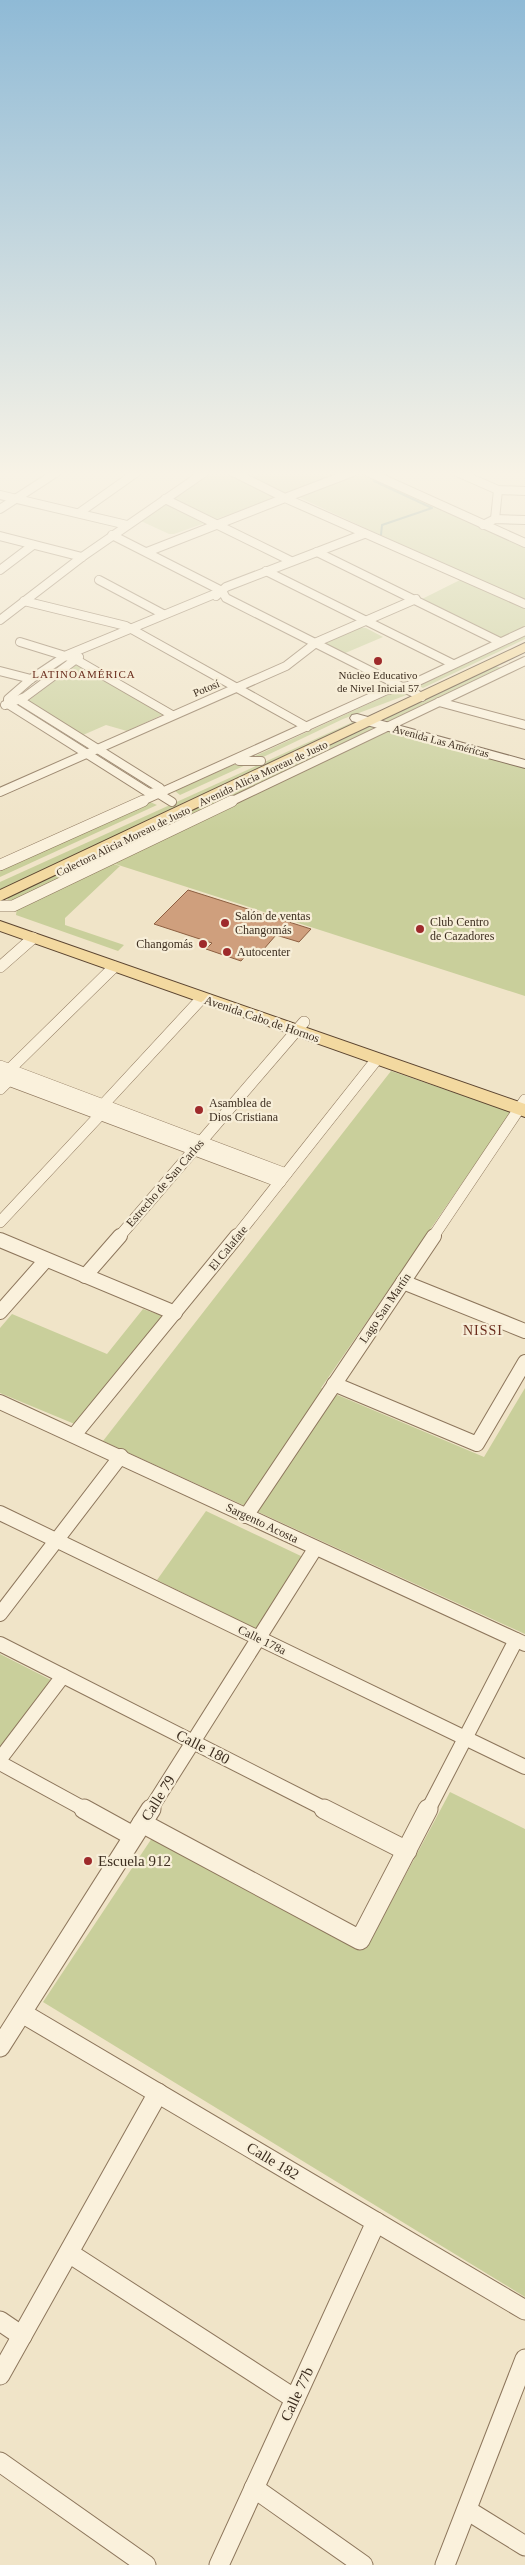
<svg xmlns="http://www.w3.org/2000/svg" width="525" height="2565" viewBox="0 0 525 2565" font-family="Georgia,serif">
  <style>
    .green { fill: #c9cf9b }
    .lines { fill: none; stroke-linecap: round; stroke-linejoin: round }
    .stream { stroke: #6f938a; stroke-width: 2 }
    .building { fill: #cf9f7d; stroke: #8d5f41 }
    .street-far3-casing { stroke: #8d765c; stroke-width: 10 }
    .street-far2-casing { stroke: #8d765c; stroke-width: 12 }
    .street-far1-casing { stroke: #8d765c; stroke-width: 16 }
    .street-casing { stroke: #8d765c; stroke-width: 21 }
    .secondary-casing { stroke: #6f573f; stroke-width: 2 }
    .primary-casing { stroke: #5b4430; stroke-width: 2 }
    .street-far3 { stroke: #faf1dc; stroke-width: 8 }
    .street-far2 { stroke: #faf1dc; stroke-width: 11 }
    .street-far1 { stroke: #faf1dc; stroke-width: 14 }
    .street { stroke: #faf1dc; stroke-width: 19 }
    .secondary { fill: #faf1dc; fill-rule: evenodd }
    .primary { fill: #f3d9a0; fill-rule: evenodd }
    .poi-dot { fill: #9e2a2b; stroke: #f7eed8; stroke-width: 2 }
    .labels { text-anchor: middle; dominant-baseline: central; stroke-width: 4.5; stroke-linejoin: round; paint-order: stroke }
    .far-neighbourhood-label { font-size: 11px; letter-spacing: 1px; fill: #6b2e1e; stroke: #f7eed8 }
    .far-poi-label { font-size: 11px; fill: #3d2e20; stroke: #f7eed8 }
    .far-street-label { font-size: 11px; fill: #3d2e20; stroke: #f7eed8 }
    .poi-label { font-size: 12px; fill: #3d2e20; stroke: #f7eed8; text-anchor: start }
    .street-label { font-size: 12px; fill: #3d2e20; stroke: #f7eed8 }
    .neighbourhood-label { font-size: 14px; letter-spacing: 1px; fill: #6b2e1e; stroke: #f7eed8 }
    .near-street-label { font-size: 15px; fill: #3d2e20; stroke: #f7eed8 }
    .near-poi-label { font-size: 15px; fill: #3d2e20; stroke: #f7eed8; text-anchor: start }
  </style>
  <rect width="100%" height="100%" fill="#f0e4c8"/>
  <!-- green -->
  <g class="green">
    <path d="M 210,472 L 360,472 L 525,544 L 525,630 L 503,641 L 422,599 L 468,576 L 290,493 L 174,534 L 169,534 L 141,521 Z"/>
    <path d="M 358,627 L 366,628 L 383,637 L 343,654 L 325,644 L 325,641 Z"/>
    <path d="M 525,636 L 525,639 L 423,688 L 419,686 Z"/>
    <path d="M 76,665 L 164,714 L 127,731 L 106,725 L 83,735 L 28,701 Z"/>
    <path d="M 495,666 L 507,669 L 394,724 L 383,719 Z"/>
    <path d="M 402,692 L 409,694 L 343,719 L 259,759 L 255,756 L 390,694 Z"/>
    <path d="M 355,721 L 362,724 L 0,892 L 0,882 Z"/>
    <path d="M 371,724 L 381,727 L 7,904 L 8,895 Z"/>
    <path d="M 382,729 L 525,768 L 525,996 L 106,861 Z"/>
    <path d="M 248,764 L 180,795 L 175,791 L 233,765 Z"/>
    <path d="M 150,802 L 157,805 L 0,877 L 0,868 Z"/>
    <path d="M 107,862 L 120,866 L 65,918 L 65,925 L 124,945 L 118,951 L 16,915 L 17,907 Z"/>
    <path d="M 391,1071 L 511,1112 L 321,1388 L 484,1457 L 525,1388 L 525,1634 L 103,1441 Z"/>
    <path d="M 143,1309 L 163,1316 L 77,1425 L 0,1393 L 0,1328 L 12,1314 L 107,1354 Z"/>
    <path d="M 206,1511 L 303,1557 L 256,1629 L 157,1580 Z"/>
    <path d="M 0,1654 L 51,1680 L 0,1751 Z"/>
    <path d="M 450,1792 L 525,1829 L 525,2297 L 43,2002 L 156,1832 L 366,1949 Z"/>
  </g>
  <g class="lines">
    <!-- stream -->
    <path class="stream" d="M 373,477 L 374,481 L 432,508 L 382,525 L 381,535"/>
  </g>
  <!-- building -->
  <path class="building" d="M 188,890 L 311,929 L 299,942 L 276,935 L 257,957 L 247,954 L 241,961 L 206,949 L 212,943 L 154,924 Z"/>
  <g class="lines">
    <!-- street-far3 casing -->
    <g class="street-far3-casing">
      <g id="street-far3">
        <path d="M 233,472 L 285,498 L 353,472"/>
        <path d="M 368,472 L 525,543"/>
        <path d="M 457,472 L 498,490 L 525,491"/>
        <path d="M 0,495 L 127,525"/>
        <path d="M 165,499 L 291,561"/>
        <path d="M 0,509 L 57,472"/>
        <path d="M 79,513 L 137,472"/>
        <path d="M 495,519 L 498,490"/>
        <path d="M 483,525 L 495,519 L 525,520"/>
        <path d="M 112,535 L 222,591 L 226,598 L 422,697"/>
        <path d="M 0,536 L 82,557"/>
        <path d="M 147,552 L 285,498 L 525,604"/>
        <path d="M 317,552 L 500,642"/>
        <path d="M 0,570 L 33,545"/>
        <path d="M 266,571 L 453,664"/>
        <path d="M 99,580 L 163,614"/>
        <path d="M 216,596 L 226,587 L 364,534"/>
        <path d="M 24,601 L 126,626 L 307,727"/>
        <path d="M 0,620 L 82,557 L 205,472"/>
        <path d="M 20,642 L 75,659 L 172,715"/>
        <path d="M 0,671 L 31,679"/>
        <path d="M 21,701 L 160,788 L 156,792"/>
        <path d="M 439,702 L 525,725"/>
        <path d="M 5,705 L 25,697 L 79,657"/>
        <path d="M 239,761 L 261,761"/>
        <path d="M 0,792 L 286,666 L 317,642 L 416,599"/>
        <path d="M 140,802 L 387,690 L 408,686 L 525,631"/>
        <path d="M 172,802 L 156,792 L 149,793 L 8,704 L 8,699 L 31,679 L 67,655 L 222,591"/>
        <path d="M 230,802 L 525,661"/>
      </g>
    </g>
    <!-- street-far2 casing -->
    <g class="street-far2-casing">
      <g id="street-far2">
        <path d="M 0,865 L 143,801"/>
        <path d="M 0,906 L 13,906 L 232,801"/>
        <path d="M 0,967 L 33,938"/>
        <path d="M 0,1066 L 286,1174"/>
        <path d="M 0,1077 L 280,1182"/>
        <path d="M 0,1089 L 9,1080 L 10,1069 L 114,967"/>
        <path d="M 0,1222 L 100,1115 L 103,1105 L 202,998"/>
        <path d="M 119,1237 L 304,1022"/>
        <path d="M 236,1237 L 377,1059"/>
        <path d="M 433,1237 L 525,1100"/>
      </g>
    </g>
    <!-- street-far1 casing -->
    <g class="street-far1-casing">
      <g id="street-far1">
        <path d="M 0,1240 L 175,1313"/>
        <path d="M 85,1276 L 120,1236"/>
        <path d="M 403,1282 L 525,1331"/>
        <path d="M 0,1312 L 46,1260"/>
        <path d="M 334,1384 L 477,1444 L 525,1362"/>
        <path d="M 0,1402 L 525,1644"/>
        <path d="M 75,1434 L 237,1236"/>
        <path d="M 0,1513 L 525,1767"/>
        <path d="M 246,1516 L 434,1236"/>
        <path d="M 0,1614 L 121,1456"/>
        <path d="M 0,1644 L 327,1810"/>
        <path d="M 0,1759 L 63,1676"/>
        <path d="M 0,1763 L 86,1810"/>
        <path d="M 150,1810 L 315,1549"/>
        <path d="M 428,1810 L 516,1640"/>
      </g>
    </g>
    <!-- street casing -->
    <g class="street-casing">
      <g id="street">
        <path d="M 84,1809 L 133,1836"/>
        <path d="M 324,1809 L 407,1851"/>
        <path d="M 142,1823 L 360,1940 L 428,1809"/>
        <path d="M 22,2013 L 525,2310"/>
        <path d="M 0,2047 L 151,1809"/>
        <path d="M 69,2253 L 295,2399"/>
        <path d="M 0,2321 L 22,2336"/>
        <path d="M 0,2375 L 158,2093"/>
        <path d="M 0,2462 L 146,2565"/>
        <path d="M 254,2488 L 363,2565"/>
        <path d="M 467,2510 L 525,2546"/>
        <path d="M 219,2565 L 376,2222"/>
        <path d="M 445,2565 L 525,2359"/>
      </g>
    </g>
    <!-- secondary casing -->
    <g class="secondary-casing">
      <path id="secondary" d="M 357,714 L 525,760 L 525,768 L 352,721 L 350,718 L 352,715 Z"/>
    </g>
    <!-- primary casing -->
    <g class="primary-casing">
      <g id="primary">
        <path d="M 525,643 L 525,652 L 0,901 L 0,890 Z"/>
        <path d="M 0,921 L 525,1104 L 525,1117 L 0,931 Z"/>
      </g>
    </g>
    <!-- street-far3 -->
    <use href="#street-far3" class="street-far3"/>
    <!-- street-far2 -->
    <use href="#street-far2" class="street-far2"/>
    <!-- street-far1 -->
    <use href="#street-far1" class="street-far1"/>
    <!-- street -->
    <use href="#street" class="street"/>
    <!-- secondary -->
    <use href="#secondary" class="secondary"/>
    <!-- primary -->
    <use href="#primary" class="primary"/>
  </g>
  <!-- sky -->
  <linearGradient id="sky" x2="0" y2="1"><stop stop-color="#8fbad6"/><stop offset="0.57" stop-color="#f8f3e6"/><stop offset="1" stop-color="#f8f3e6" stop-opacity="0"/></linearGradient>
  <rect width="525" height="831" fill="url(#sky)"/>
  <!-- markers -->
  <g class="poi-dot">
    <circle cx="378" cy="661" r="5"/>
    <circle cx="225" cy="923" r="5"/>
    <circle cx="420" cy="929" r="5"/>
    <circle cx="203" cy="944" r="5"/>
    <circle cx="227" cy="952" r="5"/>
    <circle cx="199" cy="1110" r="5"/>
    <circle cx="88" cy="1861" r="5"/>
  </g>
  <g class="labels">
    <!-- far-neighbourhood labels -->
    <g class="far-neighbourhood-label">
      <text x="84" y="674">LATINOAMÉRICA</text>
    </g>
    <!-- far-poi labels -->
    <g class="far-poi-label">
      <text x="378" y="675">Núcleo Educativo<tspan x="378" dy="13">de Nivel Inicial 57</tspan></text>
    </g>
    <!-- far-street labels -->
    <g class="far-street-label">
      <text transform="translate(206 688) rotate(-23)">Potosí</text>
      <text transform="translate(441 741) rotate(15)">Avenida Las Américas</text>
      <text transform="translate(263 773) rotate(-25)">Avenida Alicia Moreau de Justo</text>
      <text transform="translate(123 841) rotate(-26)">Colectora Alicia Moreau de Justo</text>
    </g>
    <!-- poi labels -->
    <g class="poi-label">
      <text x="235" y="916">Salón de ventas<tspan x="235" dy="14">Changomás</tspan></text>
      <text x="430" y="922">Club Centro<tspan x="430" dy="14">de Cazadores</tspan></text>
      <text x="193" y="944" text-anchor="end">Changomás</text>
      <text x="237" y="952">Autocenter</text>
      <text x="209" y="1103">Asamblea de<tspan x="209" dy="14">Dios Cristiana</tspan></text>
    </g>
    <!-- street labels -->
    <g class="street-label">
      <text transform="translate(262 1019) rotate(19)">Avenida Cabo de Hornos</text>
      <text transform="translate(165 1183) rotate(-49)">Estrecho de San Carlos</text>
      <text transform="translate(228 1248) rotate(-51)">El Calafate</text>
      <text transform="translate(385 1308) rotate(-56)">Lago San Martín</text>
      <text transform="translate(262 1523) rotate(25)">Sargento Acosta</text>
      <text transform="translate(262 1640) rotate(26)">Calle 178a</text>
    </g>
    <!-- neighbourhood labels -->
    <g class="neighbourhood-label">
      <text x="483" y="1330">NISSI</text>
    </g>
    <!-- near-street labels -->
    <g class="near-street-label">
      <text transform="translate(203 1747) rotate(27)">Calle 180</text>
      <text transform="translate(158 1798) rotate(-58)">Calle 79</text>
      <text transform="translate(273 2161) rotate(31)">Calle 182</text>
      <text transform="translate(297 2394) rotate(-65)">Calle 77b</text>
    </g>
    <!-- near-poi labels -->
    <g class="near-poi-label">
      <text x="98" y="1861">Escuela 912</text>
    </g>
  </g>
</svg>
